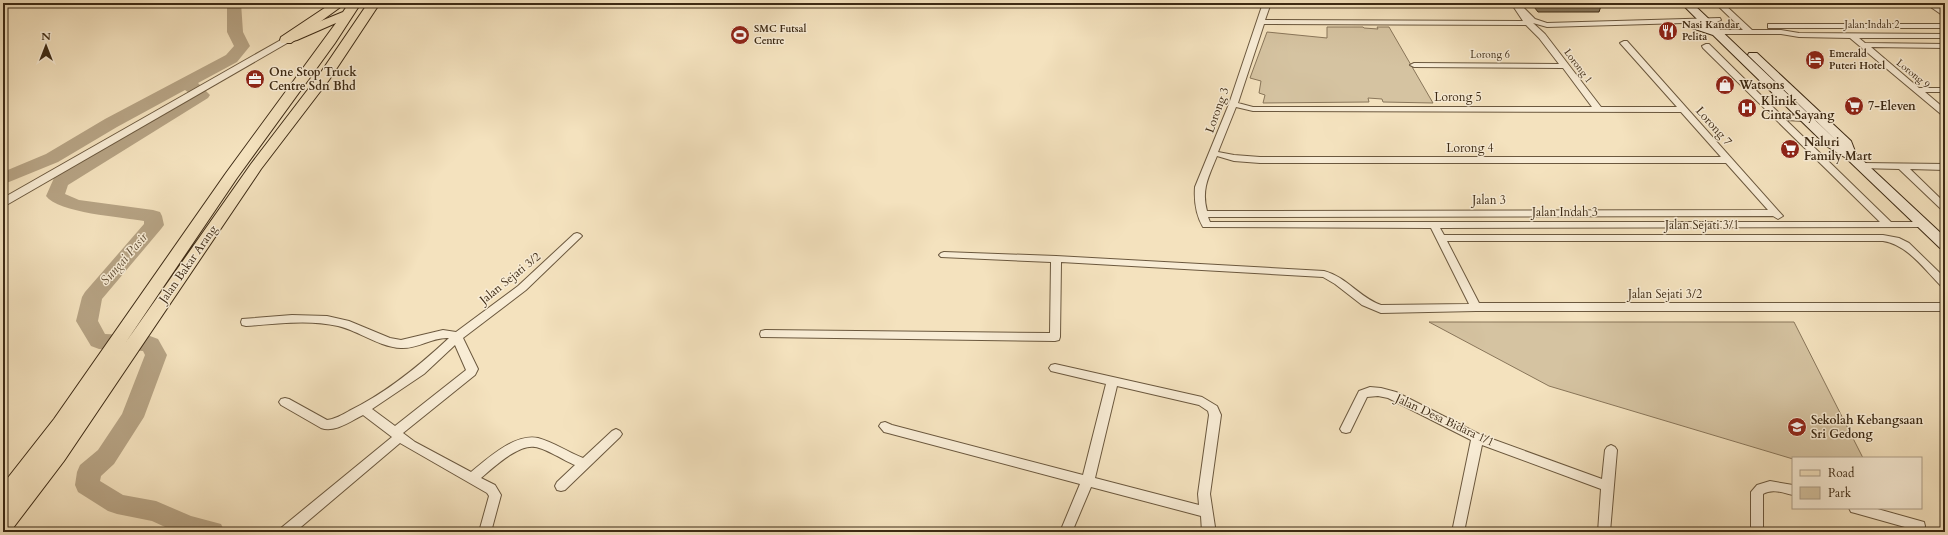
<svg xmlns="http://www.w3.org/2000/svg" width="1948" height="535" viewBox="0 0 1948 535" font-family="Cardo,serif">
  <style>
    .green { fill: #d5c3a1; stroke: #89765a }
    .lines { fill: none; stroke-linecap: round; stroke-linejoin: round }
    .river { fill: #b6a384; fill-rule: evenodd }
    .minor-casing { stroke: #6b583e; stroke-width: 2 }
    .tertiary-casing { stroke: #6b583e; stroke-width: 2 }
    .secondary-casing { stroke: #3d2a14; stroke-width: 2 }
    .primary-casing { stroke: #3d2a14; stroke-width: 2 }
    .trunk-casing { stroke: #3d2a14; stroke-width: 2 }
    .minor { fill: #f8ecd5; fill-rule: evenodd }
    .tertiary { fill: #f8ecd5; fill-rule: evenodd }
    .secondary { fill: #f8ecd5; fill-rule: evenodd }
    .primary { fill: #f4e2be; fill-rule: evenodd }
    .trunk { fill: #f4e2be; fill-rule: evenodd }
    .wall { fill: #86775d; stroke: #3d2a14 }
    .labels { text-anchor: middle; dominant-baseline: central; stroke-width: 3; stroke-linejoin: round; paint-order: stroke }
    .far-poi-label { font-size: 10px; font-weight: bold; fill: #3d2a14; stroke: #f8ecd5; text-anchor: start }
    .far-street-label { font-size: 10px; fill: #3d2a14; stroke: #f8ecd5 }
    .poi-label { font-size: 12px; font-weight: bold; fill: #3d2a14; stroke: #f8ecd5; text-anchor: start }
    .street-label { font-size: 12px; fill: #3d2a14; stroke: #f8ecd5 }
    .water-label { font-size: 13px; font-style: italic; fill: #614e36; stroke: #f8ecd5 }
  </style>
  <rect width="100%" height="100%" fill="#f4e2be"/>
  <filter id="stains"><feTurbulence type="fractalNoise" baseFrequency=".005" numOctaves="4"/><feColorMatrix values="0 0 0 0 .2 0 0 0 0 .09 0 0 0 0 .02 0 0 0 .5 -.17"/></filter>
  <radialGradient id="worn" r=".72"><stop offset=".6" stop-color="#630" stop-opacity="0"/><stop offset="1" stop-color="#630" stop-opacity=".3"/></radialGradient>
  <!-- green -->
  <g class="green">
    <path d="M 1327,27 L 1363,27 L 1364,28 L 1378,29 L 1377,27 L 1389,27 L 1433,103 L 1383,102 L 1382,99 L 1368,98 L 1369,102 L 1263,103 L 1265,95 L 1259,93 L 1261,81 L 1250,78 L 1267,32 L 1327,38 Z"/>
    <path d="M 1429,322 L 1794,322 L 1863,458 L 1793,459 L 1549,386 Z"/>
  </g>
  <g class="lines">
    <!-- river -->
    <path class="river" d="M 227,3 L 241,3 L 243,32 L 250,46 L 237,62 L 198,83 L 210,95 L 208,98 L 68,185 L 65,194 L 79,200 L 153,210 L 160,212 L 162,216 L 164,225 L 161,229 L 102,299 L 98,321 L 105,334 L 150,336 L 158,339 L 167,355 L 144,417 L 114,464 L 101,476 L 100,481 L 123,495 L 156,501 L 191,516 L 221,524 L 225,532 L 176,532 L 152,521 L 117,514 L 108,511 L 78,492 L 75,485 L 77,472 L 80,465 L 98,450 L 122,414 L 145,355 L 143,351 L 99,349 L 91,346 L 76,321 L 82,297 L 85,292 L 144,224 L 144,221 C 122,217 58,213 46,196 L 54,178 L 192,95 L 185,90 L 117,127 L 58,162 L 9,182 L 3,183 L 3,172 L 46,154 L 105,119 L 226,55 L 234,46 L 227,32 Z"/>
    <!-- minor casing -->
    <g class="minor-casing">
      <g id="minor">
        <path d="M 1263,3 L 1271,3 L 1265,20 L 1523,21 L 1511,3 L 1519,3 L 1535,19 L 1547,23 L 1720,18 L 1721,20 L 1717,22 L 1547,27 L 1533,23 L 1545,34 L 1601,107 L 1677,107 L 1620,43 L 1624,41 L 1627,41 L 1783,216 L 1778,219 L 1773,216 L 1208,217 L 1210,222 L 1880,222 L 1703,48 L 1702,46 L 1706,44 L 1709,44 L 1781,115 L 1808,116 L 1809,118 L 1805,121 L 1786,120 L 1891,222 L 1924,222 L 1927,223 L 1929,225 L 1927,227 L 1440,228 L 1444,235 L 1883,235 L 1899,238 L 1909,243 L 1945,278 L 1945,287 L 1941,286 C 1924,269 1908,245 1883,241 L 1447,241 L 1479,303 L 1945,303 L 1945,311 L 1476,311 L 1381,313 L 1362,305 L 1335,284 L 1323,277 L 1061,262 L 1060,337 L 1059,340 L 1055,341 L 761,337 L 760,334 L 761,331 L 765,330 L 1050,333 L 1051,262 L 941,257 L 939,255 L 941,253 L 944,252 L 1056,256 L 1324,271 C 1347,277 1360,298 1381,305 L 1469,304 L 1431,228 L 1203,227 C 1196,215 1194,201 1195,187 L 1229,104 ZM 1264,24 L 1526,25 L 1539,38 L 1559,64 L 1414,63 L 1410,65 L 1414,67 L 1563,68 L 1592,107 L 1253,107 L 1238,103 ZM 1236,107 L 1253,111 L 1681,112 L 1721,157 L 1260,157 L 1234,155 L 1218,152 ZM 1217,156 L 1234,161 L 1260,163 L 1726,163 L 1768,210 L 1207,211 C 1201,189 1209,176 1217,156 Z"/>
        <path d="M 1715,3 L 1723,3 L 1752,30 L 1781,30 L 1799,33 L 1945,34 L 1945,38 L 1859,38 L 1865,43 L 1945,44 L 1945,48 L 1871,47 L 1919,88 L 1945,88 L 1945,92 L 1925,92 L 1945,109 L 1945,116 L 1942,115 L 1850,38 L 1799,37 L 1781,34 L 1714,34 L 1714,30 L 1743,30 Z"/>
        <path d="M 1925,3 L 1934,3 L 1945,12 L 1945,17 Z"/>
        <rect x="1768" y="24" width="177" height="4"/>
        <path d="M 1862,163 L 1945,164 L 1945,170 L 1910,169 L 1945,203 L 1945,211 L 1942,210 L 1899,169 L 1859,168 L 1858,166 Z"/>
        <path d="M 577,233 L 580,234 L 582,236 L 580,238 L 526,290 L 463,338 L 478,369 L 475,375 L 403,433 L 415,442 L 471,472 C 487,459 515,433 538,438 C 553,442 568,452 583,458 L 612,431 L 616,429 L 620,431 L 622,434 L 620,437 L 565,490 L 561,491 L 557,490 L 555,486 L 557,482 L 575,465 C 565,461 545,448 535,447 C 518,444 493,468 481,478 L 495,485 L 501,495 L 491,532 L 479,532 L 489,496 L 487,493 L 400,443 L 295,532 L 280,532 L 281,528 L 392,437 L 363,415 C 351,421 335,433 321,428 L 281,405 L 279,402 L 281,399 L 285,398 L 289,399 L 327,420 C 335,419 342,415 349,411 C 386,393 419,366 449,338 C 432,337 418,349 401,348 C 379,347 359,331 338,326 C 308,319 276,324 246,326 L 242,325 L 241,322 L 242,319 L 292,315 L 327,316 L 349,321 L 390,338 L 401,340 L 443,330 L 456,332 L 518,286 L 574,234 ZM 455,345 L 466,370 L 395,426 L 372,409 L 424,374 Z"/>
        <path d="M 1055,364 L 1202,397 L 1217,406 L 1221,415 L 1210,494 L 1215,527 L 1214,532 L 1202,532 L 1201,516 L 1091,487 L 1072,532 L 1060,532 L 1080,484 L 888,433 L 884,432 L 879,426 L 881,423 L 885,422 L 892,425 L 1083,475 L 1106,384 L 1051,371 L 1049,368 L 1051,365 ZM 1117,386 L 1199,405 L 1208,411 L 1209,415 L 1198,494 L 1199,505 L 1095,478 Z"/>
        <path d="M 1370,387 L 1381,388 L 1396,392 L 1481,435 L 1602,479 L 1605,450 L 1607,447 L 1611,445 L 1615,447 L 1617,450 L 1610,532 L 1598,532 L 1601,489 L 1482,445 L 1464,532 L 1452,532 L 1471,440 L 1388,398 L 1378,396 L 1367,397 L 1350,432 L 1346,433 L 1342,432 L 1340,429 L 1359,391 Z"/>
        <path d="M 1770,481 L 1793,485 L 1793,495 C 1784,493 1772,488 1763,494 L 1763,532 L 1751,532 L 1751,492 L 1757,485 Z"/>
        <path d="M 1849,508 L 1874,508 L 1924,522 L 1925,526 L 1924,530 L 1919,531 L 1855,513 L 1851,512 Z"/>
      </g>
    </g>
    <!-- tertiary casing -->
    <g class="tertiary-casing">
      <path id="tertiary" d="M 286,37 L 289,38 L 291,40 L 289,42 L 3,207 L 3,198 Z"/>
    </g>
    <!-- secondary casing -->
    <g class="secondary-casing">
      <path id="secondary" d="M 1681,3 L 1692,3 L 1839,143 L 1748,55 L 1749,53 L 1757,53 L 1851,141 L 1856,154 L 1945,237 L 1945,249 L 1940,248 L 1846,158 L 1828,147 L 1713,35 L 1686,26 L 1685,24 L 1690,21 L 1703,25 Z"/>
    </g>
    <!-- primary casing -->
    <g class="primary-casing">
      <path id="primary" d="M 349,3 L 361,3 L 335,43 L 237,178 L 126,342 L 251,164 L 319,75 L 368,3 L 380,3 L 329,80 L 261,169 L 64,461 L 10,532 L 3,532 L 3,511 L 7,506 L 3,507 L 3,484 L 54,419 L 226,173 L 336,23 L 297,40 L 293,41 L 287,37 L 289,34 L 343,12 Z"/>
    </g>
    <!-- trunk casing -->
    <g class="trunk-casing">
      <path id="trunk" d="M 332,3 L 346,3 L 291,43 L 281,43 L 280,40 L 281,37 Z"/>
    </g>
    <!-- minor -->
    <use href="#minor" class="minor"/>
    <!-- tertiary -->
    <use href="#tertiary" class="tertiary"/>
    <!-- secondary -->
    <use href="#secondary" class="secondary"/>
    <!-- primary -->
    <use href="#primary" class="primary"/>
    <!-- trunk -->
    <use href="#trunk" class="trunk"/>
  </g>
  <!-- wall -->
  <path class="wall" d="M 1531,3 L 1602,3 L 1599,12 L 1538,12 Z"/>
  <!-- icons -->
  <defs>
    <g id="restaurant-disc" transform="scale(1)"><circle r="9.5" fill="#8f2418" stroke="#f8ecd5"/><path d="M-5-6h1v4h1v-4h1v4h1v-4h1v5L-1.5 .5V6h-2V.5L-5-1ZM5-6V6H3V1.5H1.5Q1.5-4 5-6Z" fill="#fff"/></g>
    <g id="stadium-disc" transform="scale(1)"><circle r="9.5" fill="#8f2418" stroke="#f8ecd5"/><path d="M0-5a6.5 5 0 1 0 0 10a6.5 5 0 1 0 0-10ZM-3.5-1.8h7v3.6h-7Z" fill="#fff"/></g>
    <g id="hotel-disc" transform="scale(1)"><circle r="9.5" fill="#8f2418" stroke="#f8ecd5"/><path d="M-6-4.5h1.5V1H6V5H4.5V3h-9V5H-6ZM-4 0a1.8 1.8 0 1 1 3.6 0ZM.5 0V-2.5h3Q6-2.5 6 0Z" fill="#fff"/></g>
    <g id="office-disc" transform="scale(1)"><circle r="9.5" fill="#8f2418" stroke="#f8ecd5"/><path d="M-6-3h4V-5.5h4V-3h4V5H-6ZM-1-4.5V-3h2v-1.5ZM-6 0V1H6V0Z" fill="#fff"/></g>
    <g id="shop-disc" transform="scale(1)"><circle r="9.5" fill="#8f2418" stroke="#f8ecd5"/><path d="M-5-2.5h2.3a2.7 3.5 0 0 1 5.4 0H5L5.5 6h-11ZM-1.5-2.5h3a1.5 2.3 0 0 0-3 0Z" fill="#fff"/></g>
    <g id="supermarket-disc" transform="scale(1)"><circle r="9.5" fill="#8f2418" stroke="#f8ecd5"/><path d="M-6-5.5h2.5l.6 2H6L4.5 2H-2.5L-4.4-4H-6ZM-1.5 3.2a1.3 1.3 0 1 0 .1 0ZM3 3.2a1.3 1.3 0 1 0 .1 0Z" fill="#fff"/></g>
    <g id="hospital-disc" transform="scale(1)"><circle r="9.5" fill="#8f2418" stroke="#f8ecd5"/><path d="M-5-5h3v3.5h4V-5h3V5h-3V1.5h-4V5h-3Z" fill="#fff"/></g>
    <g id="school-disc" transform="scale(1)"><circle r="9.5" fill="#8f2418" stroke="#f8ecd5"/><path d="M0-5L7-2L0 1L-7-2ZM-4 1L0 2.5L4 1V4Q0 6-4 4Z" fill="#fff"/></g>
  </defs>
  <g fill-rule="evenodd">
    <use href="#restaurant-disc" x="1668" y="31"/>
    <use href="#stadium-disc" x="740" y="35"/>
    <use href="#hotel-disc" x="1815" y="60"/>
    <use href="#office-disc" x="255" y="79"/>
    <use href="#shop-disc" x="1725" y="85"/>
    <use href="#supermarket-disc" x="1854" y="106"/>
    <use href="#hospital-disc" x="1747" y="108"/>
    <use href="#supermarket-disc" x="1790" y="149"/>
    <use href="#school-disc" x="1797" y="427"/>
  </g>
  <g class="labels">
    <!-- far-poi labels -->
    <g class="far-poi-label">
      <text x="1682" y="25">Nasi Kandar<tspan x="1682" dy="12">Pelita</tspan></text>
      <text x="754" y="29">SMC Futsal<tspan x="754" dy="12">Centre</tspan></text>
      <text x="1829" y="54">Emerald<tspan x="1829" dy="12">Puteri Hotel</tspan></text>
    </g>
    <!-- far-street labels -->
    <g class="far-street-label">
      <text x="1872" y="25">Jalan Indah 2</text>
      <text x="1490" y="55">Lorong 6</text>
      <text transform="translate(1578 66) rotate(53)">Lorong 1</text>
      <text transform="translate(1913 74) rotate(39)">Lorong 9</text>
    </g>
    <!-- poi labels -->
    <g class="poi-label">
      <text x="269" y="72">One Stop Truck<tspan x="269" dy="14">Centre Sdn Bhd</tspan></text>
      <text x="1739" y="85">Watsons</text>
      <text x="1761" y="101">Klinik<tspan x="1761" dy="14">Cinta Sayang</tspan></text>
      <text x="1868" y="106">7-Eleven</text>
      <text x="1804" y="142">Naluri<tspan x="1804" dy="14">Family Mart</tspan></text>
      <text x="1811" y="420">Sekolah Kebangsaan<tspan x="1811" dy="14">Sri Gedong</tspan></text>
    </g>
    <!-- street labels -->
    <g class="street-label">
      <text x="1458" y="97">Lorong 5</text>
      <text transform="translate(1217 110) rotate(-70)">Lorong 3</text>
      <text transform="translate(1714 126) rotate(48)">Lorong 7</text>
      <text x="1470" y="148">Lorong 4</text>
      <text x="1489" y="200">Jalan 3</text>
      <text x="1565" y="212">Jalan Indah 3</text>
      <text x="1702" y="225">Jalan Sejati 3/1</text>
      <text transform="translate(188 264) rotate(-55)">Jalan Bakar Arang</text>
      <text transform="translate(510 278) rotate(-39)">Jalan Sejati 3/2</text>
      <text x="1665" y="294">Jalan Sejati 3/2</text>
      <text transform="translate(1445 420) rotate(25)">Jalan Desa Bidara 1/1</text>
    </g>
    <!-- water labels -->
    <g class="water-label">
      <text transform="translate(124 259) rotate(-49)">Sungai Pasir</text>
    </g>
  </g>
  <!-- margin -->
  <rect width="1948" height="535" fill="none" stroke="#f4e2be" stroke-width="16"/>
  <rect x="4" y="4" width="1940" height="527" fill="none" stroke="#3d2a14" stroke-width="2"/>
  <rect x="8" y="8" width="1932" height="519" fill="none" stroke="#3d2a14"/>
  <!-- legend -->
  <rect x="1792" y="457" width="130" height="52" fill="#f8ecd5" stroke="#ad9e88"/>
  <rect x="1800" y="470" width="20" height="6" fill="#f4e2be" stroke="#ad9e88"/>
  <text x="1828" y="477" font-size="12" fill="#3d2a14">Road</text>
  <rect x="1800" y="487" width="20" height="12" fill="#d5c3a1" stroke="#ad9e88"/>
  <text x="1828" y="497" font-size="12" fill="#3d2a14">Park</text>
  <!-- north arrow -->
  <g transform="translate(46 46)" stroke="#f8ecd5" stroke-width="3" paint-order="stroke">
  <path d="M0-3L7 15L0 10L-7 15Z" fill="#3d2a14"/>
  <text y="-6" font-size="11" font-weight="bold" text-anchor="middle" fill="#3d2a14">N</text>
  </g>
  <rect width="100%" height="100%" filter="url(#stains)"/>
  <rect width="100%" height="100%" fill="url(#worn)"/>
</svg>
